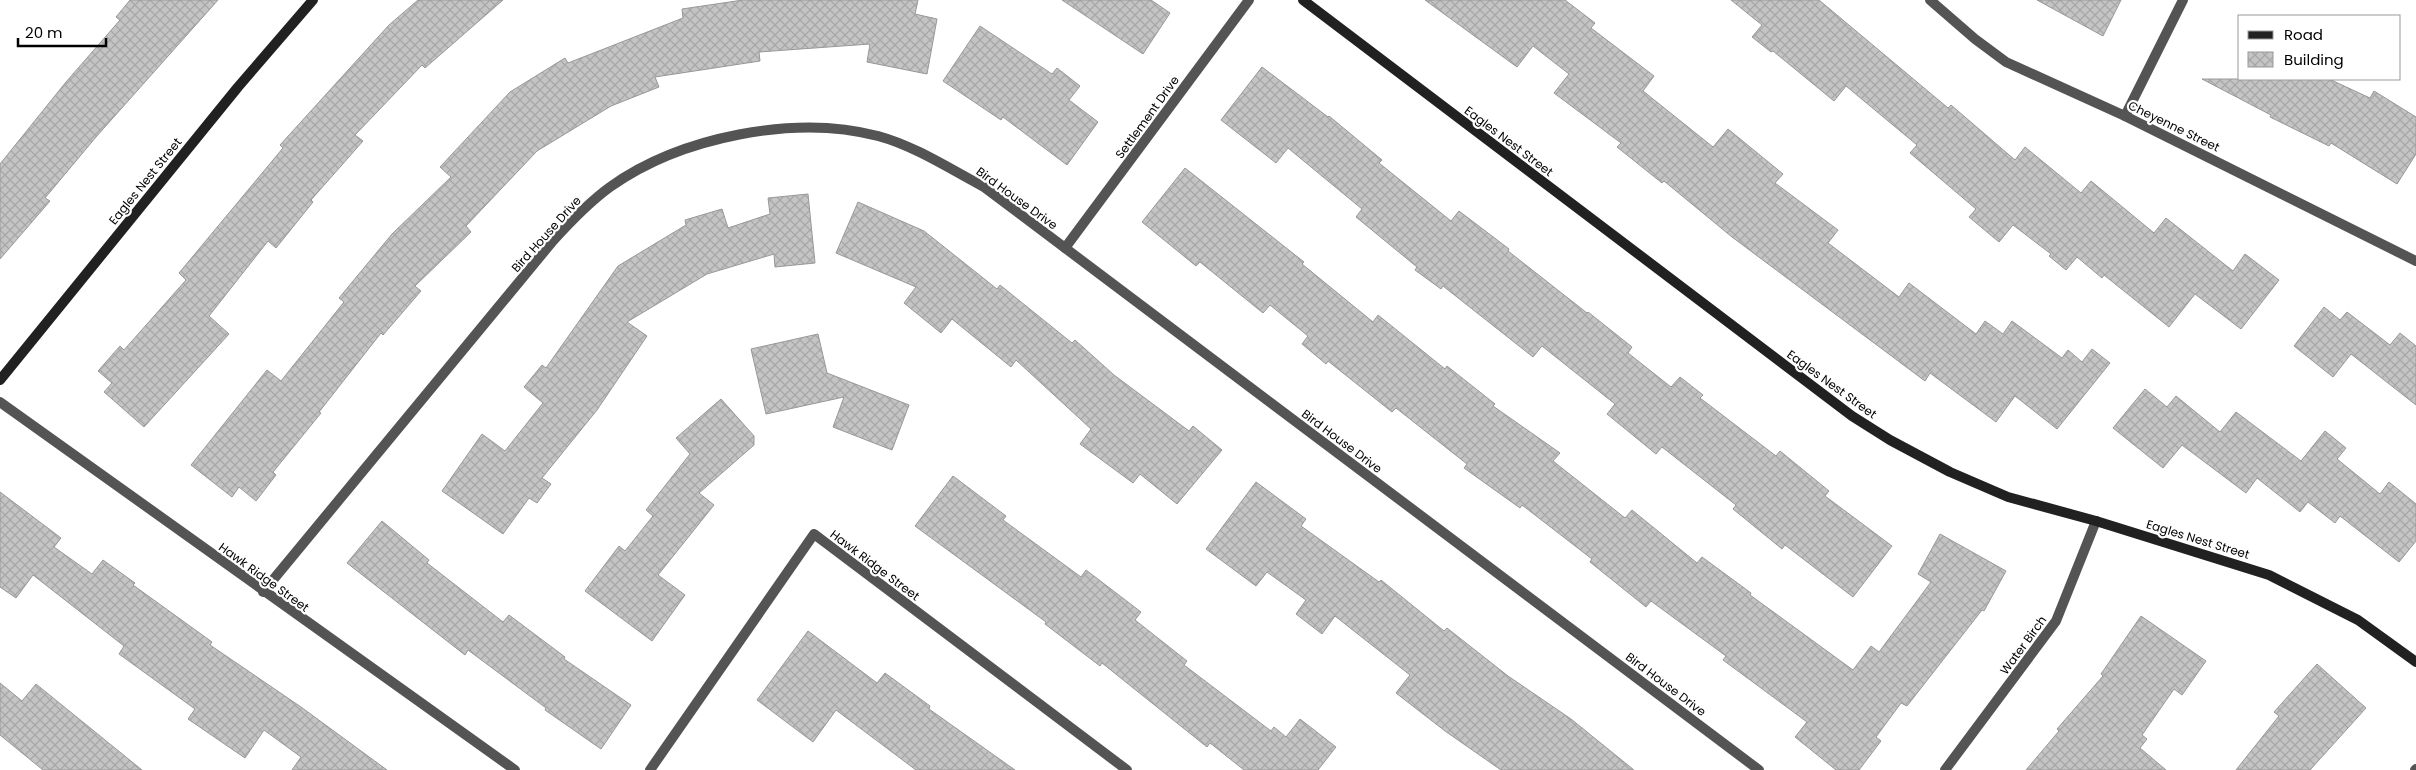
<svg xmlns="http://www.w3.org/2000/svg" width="2416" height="770" viewBox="0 0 2416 770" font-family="Poppins,sans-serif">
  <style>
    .building { fill: url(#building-cross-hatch); stroke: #989898 }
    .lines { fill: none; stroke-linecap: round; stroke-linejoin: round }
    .street { stroke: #545454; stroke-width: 10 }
    .secondary { stroke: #212121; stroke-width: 10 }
    .labels { text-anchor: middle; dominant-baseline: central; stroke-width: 4.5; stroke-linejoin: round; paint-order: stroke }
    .street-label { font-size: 12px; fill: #000; stroke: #fff }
  </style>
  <defs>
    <pattern id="building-cross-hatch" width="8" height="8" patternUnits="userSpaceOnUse" patternTransform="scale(1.25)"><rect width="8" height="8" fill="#c4c4c4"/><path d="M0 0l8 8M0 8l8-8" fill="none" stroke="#a7a7a7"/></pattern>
  </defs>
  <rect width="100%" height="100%" fill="#fff"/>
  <!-- building -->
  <g class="building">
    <path d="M 130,0 L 218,0 L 96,137 L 45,198 L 50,201 L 0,259 L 0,164 L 66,82 L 120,20 L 116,17 Z"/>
    <path d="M 418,0 L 503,0 L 425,68 L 422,65 L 355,135 L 363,141 L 311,200 L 313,202 L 276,248 L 268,241 L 209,316 L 229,334 L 144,427 L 104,392 L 112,383 L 98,371 L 120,346 L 124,350 L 186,280 L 179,273 L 283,148 L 280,145 L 389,25 Z"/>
    <path d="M 743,0 L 918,0 L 915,14 L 937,19 L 927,74 L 867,62 L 870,44 L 759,52 L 760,61 L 655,77 L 659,87 L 611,106 L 537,151 L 466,226 L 471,232 L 415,286 L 421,291 L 383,335 L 381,333 L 319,412 L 321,413 L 273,472 L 276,475 L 256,501 L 239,487 L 232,497 L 191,465 L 267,370 L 281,381 L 344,302 L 339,298 L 392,234 L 451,177 L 440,167 L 510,92 L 565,58 L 568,63 L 683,18 L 682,9 Z"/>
    <path d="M 1062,0 L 1151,0 L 1170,13 L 1143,54 Z"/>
    <path d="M 1425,0 L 1565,0 L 1595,23 L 1591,28 L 1654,76 L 1643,91 L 1713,147 L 1728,129 L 1783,174 L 1775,183 L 1838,230 L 1828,243 L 1899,297 L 1909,283 L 1976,334 L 1985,321 L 2003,334 L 2012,321 L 2062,358 L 2068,350 L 2082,362 L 2092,349 L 2110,363 L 2057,429 L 2015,396 L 1996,422 L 1930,373 L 1925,381 L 1732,237 L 1664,181 L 1662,183 L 1617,147 L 1621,143 L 1554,93 L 1569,74 L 1533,46 L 1517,67 Z"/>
    <path d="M 1731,0 L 1819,0 L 1948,108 L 1951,105 L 2015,160 L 2025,147 L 2081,193 L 2091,181 L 2154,233 L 2166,218 L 2233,271 L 2245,254 L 2279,280 L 2241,329 L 2195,294 L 2169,327 L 2104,275 L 2102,278 L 2077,257 L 2066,270 L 2049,256 L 2051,254 L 2013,225 L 1999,242 L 1969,217 L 1976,209 L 1910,153 L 1917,145 L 1846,86 L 1834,101 L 1773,51 L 1771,52 L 1752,37 L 1762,25 Z"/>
    <path d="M 2037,0 L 2121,0 L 2103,36 Z"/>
    <path d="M 980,26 L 1052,74 L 1057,68 L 1080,86 L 1069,100 L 1098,122 L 1067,165 L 1003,117 L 1001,120 L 943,81 Z"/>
    <path d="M 1262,67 L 1328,117 L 1329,116 L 1382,160 L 1379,163 L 1451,221 L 1459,211 L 1509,249 L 1508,251 L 1587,313 L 1588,312 L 1632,347 L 1628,353 L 1671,387 L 1680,377 L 1703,395 L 1700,398 L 1776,456 L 1780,451 L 1829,491 L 1825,496 L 1892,546 L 1853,597 L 1785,545 L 1782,549 L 1733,509 L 1736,505 L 1662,447 L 1656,454 L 1607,414 L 1615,404 L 1542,346 L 1533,357 L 1443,286 L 1441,289 L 1415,270 L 1417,267 L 1356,217 L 1362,209 L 1288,148 L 1276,163 L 1221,120 Z"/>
    <path d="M 2202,79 L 2329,79 L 2370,98 L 2374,91 L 2416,117 L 2416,154 L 2397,184 L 2331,143 L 2329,146 L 2270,117 L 2271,115 Z"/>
    <path d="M 1185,168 L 1304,262 L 1302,264 L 1373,322 L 1378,315 L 1445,369 L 1447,366 L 1495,404 L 1493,406 L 1560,453 L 1553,461 L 1625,518 L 1632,510 L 1697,563 L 1702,557 L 1751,593 L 1750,595 L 1853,670 L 1871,646 L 1879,652 L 1931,582 L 1918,574 L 1940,534 L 2006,571 L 1984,611 L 1982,610 L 1907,706 L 1901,703 L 1876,737 L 1881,741 L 1859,770 L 1836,770 L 1795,737 L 1807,722 L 1723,660 L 1726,656 L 1651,601 L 1646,607 L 1590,562 L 1592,559 L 1522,505 L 1520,508 L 1464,468 L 1467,464 L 1396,408 L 1392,412 L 1328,361 L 1326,364 L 1302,344 L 1308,336 L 1270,305 L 1263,313 L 1200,262 L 1196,266 L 1142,222 Z"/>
    <path d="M 808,194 L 815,263 L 775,267 L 774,254 L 707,274 L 627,322 L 647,336 L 597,410 L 542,478 L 551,484 L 537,503 L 529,498 L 503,534 L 442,491 L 482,434 L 505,451 L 543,403 L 524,387 L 542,365 L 546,368 L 618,266 L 686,225 L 685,220 L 722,209 L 728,228 L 770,214 L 768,198 Z"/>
    <path d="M 858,202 L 924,231 L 997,289 L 1000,285 L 1072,343 L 1075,340 L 1114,375 L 1189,431 L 1193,426 L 1222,450 L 1177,504 L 1140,474 L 1133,483 L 1080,444 L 1091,429 L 1016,360 L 1011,367 L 952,319 L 941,333 L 904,303 L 916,287 L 836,253 Z"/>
    <path d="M 2324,307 L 2340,320 L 2347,312 L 2390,345 L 2400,333 L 2416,346 L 2416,405 L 2351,354 L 2333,377 L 2294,346 Z"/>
    <path d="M 818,334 L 827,373 L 909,405 L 892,450 L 833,427 L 844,397 L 766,414 L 751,349 Z"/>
    <path d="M 2145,389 L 2167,407 L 2176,396 L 2220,432 L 2236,412 L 2301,461 L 2325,431 L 2346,448 L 2337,459 L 2380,494 L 2389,482 L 2416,504 L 2416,541 L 2399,562 L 2340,516 L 2335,523 L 2308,502 L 2300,512 L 2257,478 L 2246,493 L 2182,445 L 2163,468 L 2113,428 Z"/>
    <path d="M 721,399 L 754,436 L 754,445 L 699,493 L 714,505 L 658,575 L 685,595 L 652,641 L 585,591 L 619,546 L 625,551 L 653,516 L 646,510 L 690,454 L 676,438 Z"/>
    <path d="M 953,476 L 1006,516 L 1003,520 L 1081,577 L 1086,570 L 1141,612 L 1135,620 L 1187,661 L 1184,665 L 1271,731 L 1274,727 L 1286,737 L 1300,719 L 1336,747 L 1318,770 L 1244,770 L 1210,743 L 1207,747 L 1102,663 L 1100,666 L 1045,624 L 1046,622 L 915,526 Z"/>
    <path d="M 1256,482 L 1306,519 L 1301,526 L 1379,582 L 1381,580 L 1444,631 L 1447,628 L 1508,676 L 1571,719 L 1634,770 L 1501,770 L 1445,731 L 1396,693 L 1410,675 L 1335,616 L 1322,634 L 1296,614 L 1306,600 L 1267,572 L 1256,586 L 1206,549 Z"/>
    <path d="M 0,492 L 61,538 L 54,547 L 92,574 L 103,560 L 135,583 L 133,585 L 212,642 L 210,645 L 301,707 L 387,770 L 292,770 L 301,757 L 264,730 L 245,758 L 188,719 L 195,709 L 119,654 L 124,646 L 33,575 L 16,598 L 0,587 Z"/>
    <path d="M 382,521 L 429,560 L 427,563 L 503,622 L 509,615 L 565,657 L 564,659 L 631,705 L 601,749 L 545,710 L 546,708 L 468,650 L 465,655 L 347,563 Z"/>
    <path d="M 2141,616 L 2206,661 L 2182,695 L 2174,689 L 2142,735 L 2147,739 L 2140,748 L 2166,770 L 2026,770 L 2059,731 L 2057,729 L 2103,676 L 2101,674 Z"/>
    <path d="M 808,631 L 877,683 L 885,673 L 930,706 L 929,709 L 1015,770 L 916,770 L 836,710 L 813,742 L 757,700 Z"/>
    <path d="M 2317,664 L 2366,708 L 2310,770 L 2236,770 L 2279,716 L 2274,712 Z"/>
    <path d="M 0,683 L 22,701 L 36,684 L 142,770 L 43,770 L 0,735 Z"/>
  </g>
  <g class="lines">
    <!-- street -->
    <g class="street">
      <path d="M 1930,0 L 1975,39 L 2006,62 L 2125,116 L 2416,261"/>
      <path d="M 2125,116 L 2183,0"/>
      <path d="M 1065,248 L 1249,0"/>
      <path d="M 0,402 L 515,770"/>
      <path d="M 263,592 L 552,242 C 570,222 588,203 610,187 C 680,137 795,114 878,136 C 915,146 950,169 984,187 L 1759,770"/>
      <path d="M 650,770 L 814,534 L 1127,770"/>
      <path d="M 1945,770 L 2056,621 L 2096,521"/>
      <path d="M 2415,770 L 2416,769"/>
    </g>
    <!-- secondary -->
    <g class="secondary">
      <path d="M 1303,0 L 1852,416 L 1890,440 L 1950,472 L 2008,497 L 2096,521 L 2269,575 L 2358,620 L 2416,662"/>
      <path d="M 0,380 L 238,87 L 313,0"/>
    </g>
  </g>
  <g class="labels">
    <!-- street labels -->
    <g class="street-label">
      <text transform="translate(1147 117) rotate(-54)">Settlement Drive</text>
      <text transform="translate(2174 126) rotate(26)">Cheyenne Street</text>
      <text transform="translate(1509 141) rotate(37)">Eagles Nest Street</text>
      <text transform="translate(145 181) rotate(-51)">Eagles Nest Street</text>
      <text transform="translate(1017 198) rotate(36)">Bird House Drive</text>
      <text transform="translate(546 234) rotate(-48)">Bird House Drive</text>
      <text transform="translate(1832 384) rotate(36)">Eagles Nest Street</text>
      <text transform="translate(1342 441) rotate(37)">Bird House Drive</text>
      <text transform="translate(2198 539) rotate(17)">Eagles Nest Street</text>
      <text transform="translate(875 565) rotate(37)">Hawk Ridge Street</text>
      <text transform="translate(264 577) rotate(36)">Hawk Ridge Street</text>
      <text transform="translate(2023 645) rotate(-54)">Water Birch</text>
      <text transform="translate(1666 684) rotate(37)">Bird House Drive</text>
    </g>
  </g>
  <!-- legend -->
  <rect x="2238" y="15" width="162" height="65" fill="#ffffff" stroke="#999999"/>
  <rect x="2248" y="31" width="25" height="8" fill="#212121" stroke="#999999"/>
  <text x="2284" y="40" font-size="15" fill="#000000">Road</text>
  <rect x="2248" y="52" width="25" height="15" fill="url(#building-cross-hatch)" stroke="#999999"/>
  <text x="2284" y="65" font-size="15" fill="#000000">Building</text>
  <!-- scale -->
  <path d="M18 38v8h88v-8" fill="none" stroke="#000000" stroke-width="2.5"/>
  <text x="25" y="38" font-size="15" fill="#000000" stroke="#ffffff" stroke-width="4" paint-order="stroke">20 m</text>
</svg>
